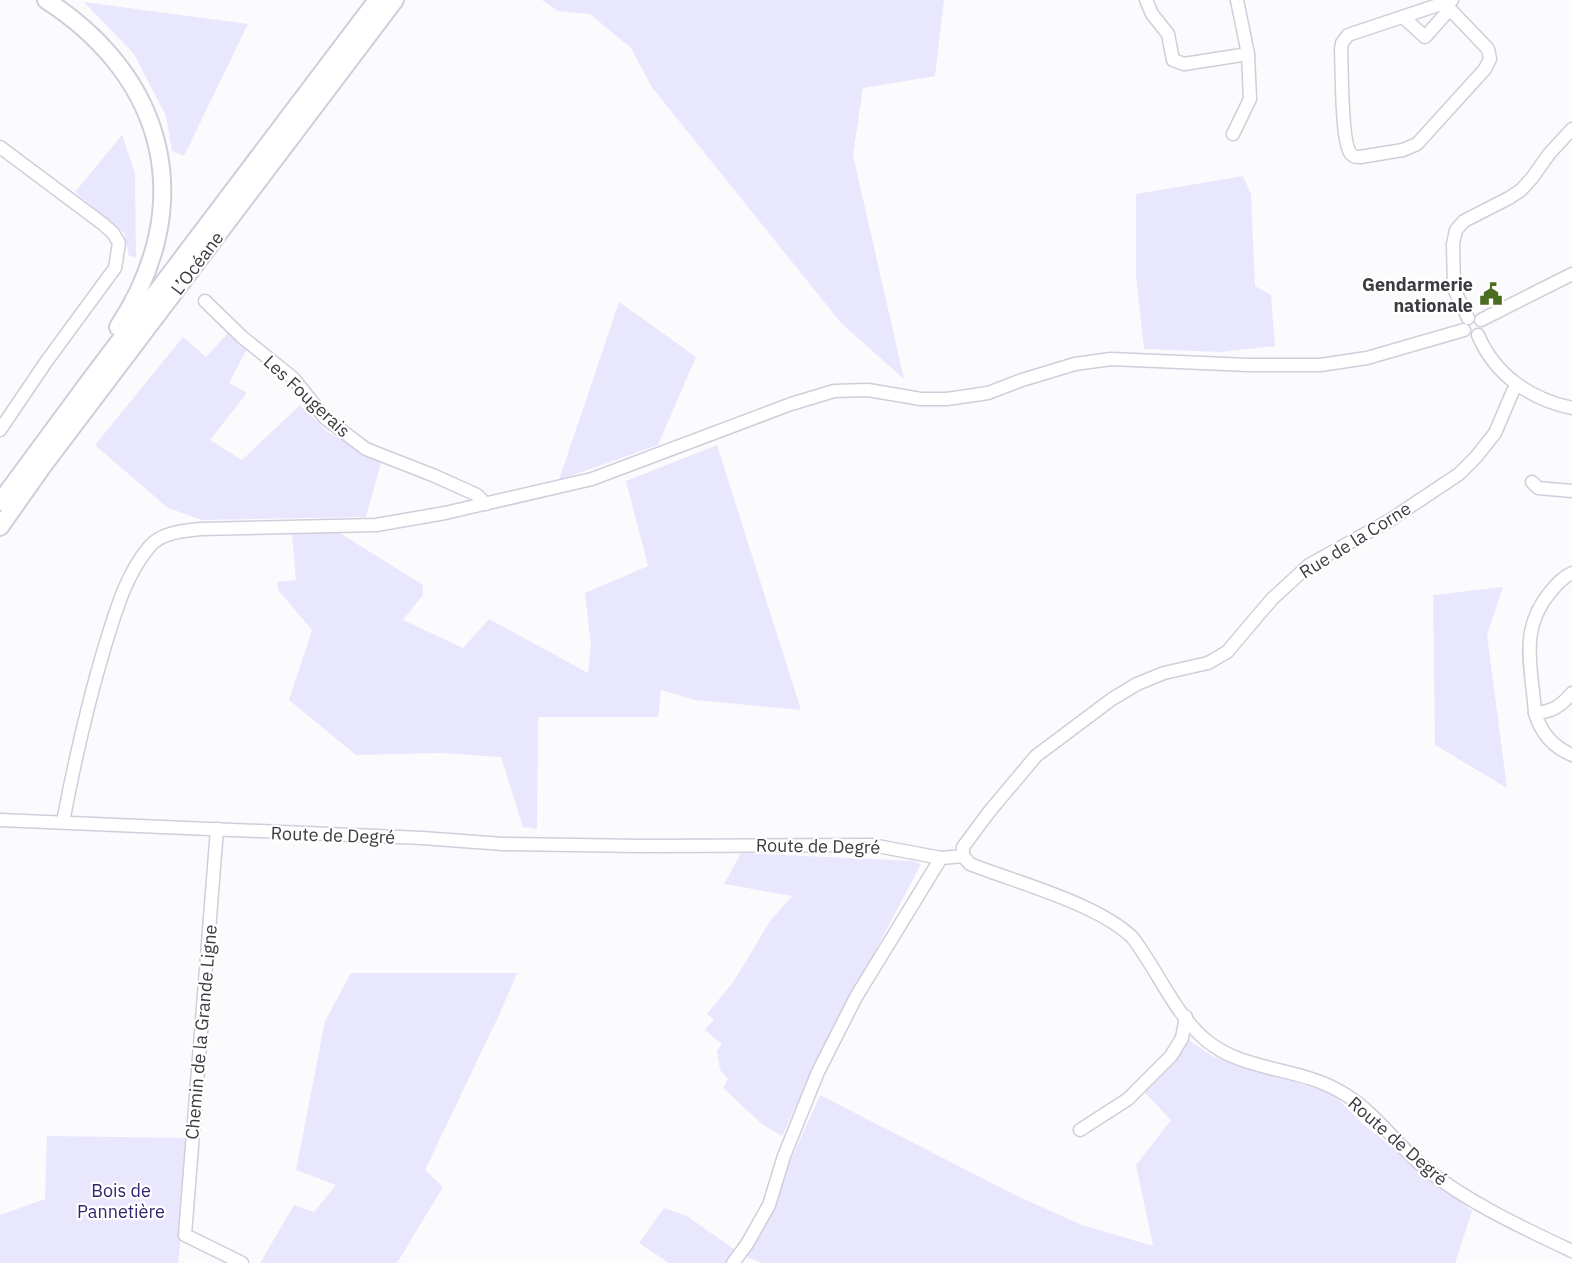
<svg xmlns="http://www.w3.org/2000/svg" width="1572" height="1263" viewBox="0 0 1572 1263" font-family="'IBM Plex Sans',sans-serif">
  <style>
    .green { fill: #e9e7fe }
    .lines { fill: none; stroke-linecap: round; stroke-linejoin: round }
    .minor-casing { stroke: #cfceda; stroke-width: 15 }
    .highway-casing { stroke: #cfceda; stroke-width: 20 }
    .minor { stroke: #fff; stroke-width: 12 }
    .highway { stroke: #fff; stroke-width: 16 }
    .labels { text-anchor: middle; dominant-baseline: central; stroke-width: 4.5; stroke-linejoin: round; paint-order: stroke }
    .street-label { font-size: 18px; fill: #3b3b40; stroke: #fff }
    .poi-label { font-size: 18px; font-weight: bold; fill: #3b3b40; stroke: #fff; text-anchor: end }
    .park-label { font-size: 18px; fill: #35246e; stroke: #fff }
  </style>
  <rect width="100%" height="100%" fill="#fbfbfd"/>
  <!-- green -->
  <g class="green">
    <path d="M 542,0 L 944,0 L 935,76 L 863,88 L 853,155 L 904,379 L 841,323 L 651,86 L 631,48 L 590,14 L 558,11 Z"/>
    <path d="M 84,2 L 248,24 L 184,156 L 172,151 L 166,116 L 134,54 Z"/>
    <path d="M 122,135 L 135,173 L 136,257 L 129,256 L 124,233 L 75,192 Z"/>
    <path d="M 1243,176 L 1251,194 L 1255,286 L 1271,295 L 1275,346 L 1221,352 L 1144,349 L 1136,276 L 1136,194 Z"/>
    <path d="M 619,302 L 696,357 L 658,445 L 559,480 Z"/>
    <path d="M 229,332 L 247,349 L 229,383 L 247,393 L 210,440 L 242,460 L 300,405 L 328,432 L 381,463 L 366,517 L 202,520 L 168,508 L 95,445 L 183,337 L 206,357 Z"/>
    <path d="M 717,445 L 801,710 L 695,700 L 661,690 L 658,717 L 538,717 L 537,829 L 523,827 L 501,757 L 441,753 L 356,755 L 289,700 L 312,630 L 279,591 L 277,582 L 296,580 L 292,534 L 338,532 L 423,585 L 423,595 L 403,620 L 463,648 L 489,619 L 588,673 L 591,646 L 585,593 L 648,566 L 626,481 Z"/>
    <path d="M 1503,587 L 1487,635 L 1507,788 L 1435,745 L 1433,595 Z"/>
    <path d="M 741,853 L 913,861 L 921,864 L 817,1062 L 782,1136 L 763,1125 L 723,1088 L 728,1079 L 720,1070 L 717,1051 L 722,1044 L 705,1030 L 714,1019 L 707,1014 L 734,981 L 770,921 L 792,896 L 724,884 Z"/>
    <path d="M 351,973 L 517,973 L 500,1013 L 425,1170 L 443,1187 L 397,1263 L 260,1263 L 294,1205 L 314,1212 L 336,1185 L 296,1170 L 325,1021 Z"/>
    <path d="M 1189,1040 L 1212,1056 L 1333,1094 L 1363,1124 L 1472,1211 L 1455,1263 L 762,1263 L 747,1257 L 820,1095 L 1015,1195 L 1082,1225 L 1153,1246 L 1136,1165 L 1171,1120 L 1143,1091 L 1173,1064 Z"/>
    <path d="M 47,1136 L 192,1138 L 178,1263 L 0,1263 L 0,1215 L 45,1199 Z"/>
    <path d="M 664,1208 L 687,1216 L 735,1250 L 727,1263 L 669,1263 L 639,1243 Z"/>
  </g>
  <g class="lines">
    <!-- minor casing -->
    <g class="minor-casing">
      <g id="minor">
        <path d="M 1146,0 L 1152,14 L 1168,34 L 1173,60 L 1184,64 L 1248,54"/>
        <path d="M 1445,4 L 1488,49 L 1490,59 L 1485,69 L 1417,144 L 1403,150 L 1360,157 C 1356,157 1354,157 1351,154 C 1341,143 1342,67 1341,49 L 1342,43 L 1348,35 L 1441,4 L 1445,4 L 1452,0"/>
        <path d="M 1403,17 L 1425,37 L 1449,10"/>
        <path d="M 1233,134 L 1250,99 L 1248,54 L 1237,0"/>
        <path d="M 0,147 L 103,224 L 113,233 L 119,243 L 115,268 L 46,362 L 0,430"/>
        <path d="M 205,301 L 242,337 L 293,378 L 325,418 L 366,449 L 435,476 L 477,495 L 486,504"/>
        <path d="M 1468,318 L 1454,289 L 1453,244 L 1456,230 L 1464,221 L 1509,198 L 1521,190 L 1532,178 L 1549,154 L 1572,129"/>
        <path d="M 1481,320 L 1572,274"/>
        <path d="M 1478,335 C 1495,375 1530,399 1572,408"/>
        <path d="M 1532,482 L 1538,488 L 1572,491"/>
        <path d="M 1572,573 C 1563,577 1557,584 1551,591 C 1518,630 1532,667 1535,713 C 1541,733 1553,747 1572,755"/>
        <path d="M 1535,713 C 1552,712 1561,706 1572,693"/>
        <path d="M 0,820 L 422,838 L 503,844 L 641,846 L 872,845 L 941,858 L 963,856 L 970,864 C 1018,883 1096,903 1132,937 C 1157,969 1175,1015 1207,1041 C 1245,1072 1300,1067 1341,1092 C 1375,1111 1396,1145 1425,1168 C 1467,1202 1523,1228 1572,1251"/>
        <path d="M 63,822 C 74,764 87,706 104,649 C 115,614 125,575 150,546 C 162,532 184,531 201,529 L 376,525 L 445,513 L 592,479 L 791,404 L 834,391 L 868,390 L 921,399 L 947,399 L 988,393 L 1022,380 L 1075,364 L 1111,359 L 1248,365 L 1320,365 L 1367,358 L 1464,330"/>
        <path d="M 217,829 L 185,1235 L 242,1263"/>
        <path d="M 963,856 L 963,847 L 989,812 L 1036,756 L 1112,699 L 1137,684 L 1164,673 L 1208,663 L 1227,652 L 1272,599 L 1309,565 L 1390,520 L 1459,474 L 1476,457 L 1495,433 L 1513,391 L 1517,386"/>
        <path d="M 1080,1130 L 1128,1099 L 1171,1056 L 1182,1038 L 1186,1017"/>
        <path d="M 733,1263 L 747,1244 L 769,1205 L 784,1156 L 818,1072 L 856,997 L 941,858"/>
      </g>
    </g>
    <!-- highway casing -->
    <g class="highway-casing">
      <g id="highway">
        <path d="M 46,0 C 167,78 198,205 118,327"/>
        <path d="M 0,502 L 93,376 L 377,0"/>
        <path d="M 0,527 L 43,466 L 395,0"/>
      </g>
    </g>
    <!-- minor -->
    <use href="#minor" class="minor"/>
    <!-- highway -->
    <use href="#highway" class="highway"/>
  </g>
  <!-- icons -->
  <defs>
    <g id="civic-bare" transform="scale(1.8)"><path d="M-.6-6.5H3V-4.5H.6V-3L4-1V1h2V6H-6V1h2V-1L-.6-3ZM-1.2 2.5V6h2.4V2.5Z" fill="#4c6c22" stroke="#fff" stroke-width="2.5" paint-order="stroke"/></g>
  </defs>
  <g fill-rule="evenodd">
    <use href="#civic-bare" x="1491" y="294"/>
  </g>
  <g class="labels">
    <!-- street labels -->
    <g class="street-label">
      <text transform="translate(197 263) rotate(-53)">L’Océane</text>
      <text transform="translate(307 396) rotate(43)">Les Fougerais</text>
      <text transform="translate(1355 540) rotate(-32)">Rue de la Corne</text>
      <text transform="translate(333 835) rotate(2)">Route de Degré</text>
      <text transform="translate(818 846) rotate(1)">Route de Degré</text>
      <text transform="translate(201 1032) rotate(-85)">Chemin de la Grande Ligne</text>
      <text transform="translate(1398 1141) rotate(41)">Route de Degré</text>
    </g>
    <!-- poi labels -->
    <g class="poi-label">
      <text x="1473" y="284">Gendarmerie<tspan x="1473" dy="21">nationale</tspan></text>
    </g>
    <!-- park labels -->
    <g class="park-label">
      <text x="121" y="1190">Bois de<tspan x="121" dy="21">Pannetière</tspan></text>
    </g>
  </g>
</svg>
